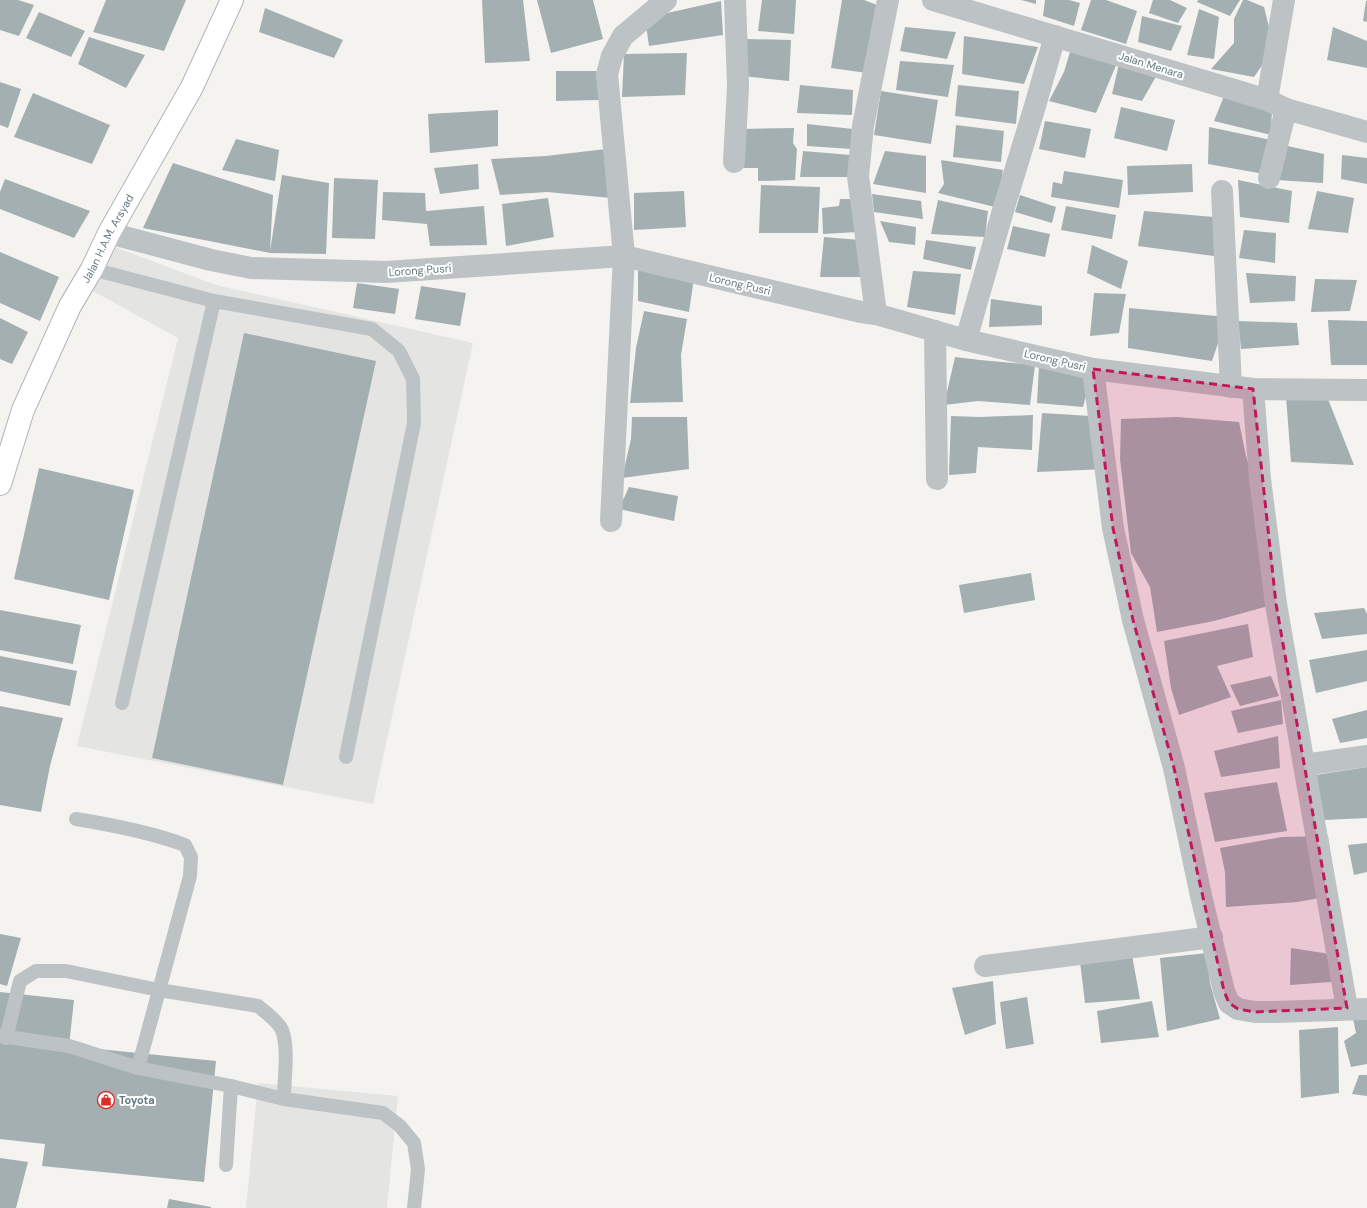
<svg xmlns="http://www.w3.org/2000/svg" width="1367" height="1208" viewBox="0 0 1367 1208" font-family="'DM Sans',sans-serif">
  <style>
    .built { fill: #e4e5e3 }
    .building { fill: #a3afb1 }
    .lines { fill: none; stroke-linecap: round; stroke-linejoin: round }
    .highway-casing { stroke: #b0b5b7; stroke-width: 24 }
    .lane { stroke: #bdc2c4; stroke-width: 14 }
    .street { stroke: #bdc2c4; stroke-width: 22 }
    .highway { stroke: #fff; stroke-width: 22 }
    .marked { fill: #c2185b; fill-opacity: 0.2; stroke: #c2185b; stroke-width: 3; stroke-dasharray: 8 5; stroke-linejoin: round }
    .labels { text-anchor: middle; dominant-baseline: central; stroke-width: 4; stroke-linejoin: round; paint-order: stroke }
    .street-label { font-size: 11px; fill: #637980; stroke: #fff }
    .poi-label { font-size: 11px; font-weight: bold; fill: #637980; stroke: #fff; text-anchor: start }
  </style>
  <rect width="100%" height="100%" fill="#f4f3f0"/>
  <!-- built -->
  <g class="built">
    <path d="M 112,246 L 216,285 L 473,343 L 373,804 L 77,746 L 178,338 L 91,290 Z"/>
    <path d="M 258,1083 L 398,1096 L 387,1208 L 246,1208 Z"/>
  </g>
  <!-- building -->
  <g class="building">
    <path d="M 0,0 L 18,0 L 34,5 L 19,36 L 0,30 Z"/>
    <path d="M 106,0 L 186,0 L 164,51 L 93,32 Z"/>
    <path d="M 482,0 L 523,0 L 530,61 L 485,63 Z"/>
    <path d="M 537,0 L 593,0 L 603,39 L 551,53 Z"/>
    <path d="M 762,0 L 796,0 L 794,34 L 758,31 Z"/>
    <path d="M 842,0 L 864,0 L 877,5 L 867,73 L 831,68 Z"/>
    <path d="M 1021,0 L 1036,0 L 1036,4 Z"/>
    <path d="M 1045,0 L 1069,0 L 1080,3 L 1074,26 L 1043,16 Z"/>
    <path d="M 1091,0 L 1106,0 L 1137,11 L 1126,44 L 1081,30 Z"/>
    <path d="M 1153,0 L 1170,0 L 1187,8 L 1178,23 L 1149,13 Z"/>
    <path d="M 1198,0 L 1240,0 L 1230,16 L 1197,2 Z"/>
    <path d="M 1243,0 L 1247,0 L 1264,7 L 1270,31 L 1272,51 L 1254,77 L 1211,69 L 1234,43 L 1234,19 Z"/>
    <path d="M 721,1 L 723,35 L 649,46 L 645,18 Z"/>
    <path d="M 1366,1 L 1367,1 L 1367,22 L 1363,21 Z"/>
    <path d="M 265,8 L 343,40 L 334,58 L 259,32 Z"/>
    <path d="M 1199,9 L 1219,17 L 1214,59 L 1187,55 Z"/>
    <path d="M 39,12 L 85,31 L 71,57 L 26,38 Z"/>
    <path d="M 1142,16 L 1182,26 L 1171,51 L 1138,42 Z"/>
    <path d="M 905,27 L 956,32 L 947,59 L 900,51 Z"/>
    <path d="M 1333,27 L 1367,41 L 1367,68 L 1327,60 Z"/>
    <path d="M 964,36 L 1038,47 L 1024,84 L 962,74 Z"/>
    <path d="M 89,37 L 145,55 L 126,88 L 78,64 Z"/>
    <path d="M 745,39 L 791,40 L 789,81 L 742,76 Z"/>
    <path d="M 1073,42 L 1120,56 L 1096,113 L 1049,101 L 1064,72 Z"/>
    <path d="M 687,53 L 685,95 L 622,97 L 624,54 Z"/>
    <path d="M 900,61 L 954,65 L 948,97 L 896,90 Z"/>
    <path d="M 1119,64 L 1158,73 L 1142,101 L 1112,94 Z"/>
    <path d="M 556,71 L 596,71 L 599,100 L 556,101 Z"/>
    <path d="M 0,82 L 21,89 L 8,128 L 0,125 Z"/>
    <path d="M 800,85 L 853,90 L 852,115 L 797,113 Z"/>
    <path d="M 958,85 L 1019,91 L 1016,124 L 955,116 Z"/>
    <path d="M 881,91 L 938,100 L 931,144 L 874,135 Z"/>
    <path d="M 33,93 L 110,125 L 92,164 L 14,137 Z"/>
    <path d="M 1224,96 L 1272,109 L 1271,135 L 1214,121 Z"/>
    <path d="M 1121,107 L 1175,120 L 1167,151 L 1114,138 Z"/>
    <path d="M 498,110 L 498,146 L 430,153 L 428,114 Z"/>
    <path d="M 1045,121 L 1091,129 L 1085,158 L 1039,149 Z"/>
    <path d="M 807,124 L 853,129 L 852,149 L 807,146 Z"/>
    <path d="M 956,125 L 1004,131 L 1001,162 L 953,157 Z"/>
    <path d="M 1209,127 L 1271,140 L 1264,174 L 1208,164 Z"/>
    <path d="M 794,128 L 793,143 L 797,149 L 795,180 L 758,181 L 758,168 L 740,168 L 742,129 Z"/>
    <path d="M 236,139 L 279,150 L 275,181 L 222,170 Z"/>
    <path d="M 1283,145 L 1324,154 L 1323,183 L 1277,180 Z"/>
    <path d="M 606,149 L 611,198 L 547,192 L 500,195 L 491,159 L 546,156 Z"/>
    <path d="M 803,151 L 851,155 L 852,177 L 800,177 Z"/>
    <path d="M 885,151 L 926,156 L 926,193 L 873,184 Z"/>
    <path d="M 1342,155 L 1367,158 L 1367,184 L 1341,179 Z"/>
    <path d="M 941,160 L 1003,170 L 999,196 L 995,207 L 938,193 L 944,184 Z"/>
    <path d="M 173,163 L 273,195 L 270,251 L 282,175 L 329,183 L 326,254 L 270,253 L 143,228 Z"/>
    <path d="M 478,164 L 479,189 L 440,194 L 434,168 Z"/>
    <path d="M 1192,164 L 1193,192 L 1128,195 L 1127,166 Z"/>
    <path d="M 1064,171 L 1123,180 L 1119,208 L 1051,197 L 1053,182 L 1062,184 Z"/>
    <path d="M 334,178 L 378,180 L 375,239 L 332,238 Z"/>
    <path d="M 5,179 L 90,211 L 74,238 L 0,209 L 0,192 Z"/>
    <path d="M 1238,180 L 1292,191 L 1289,223 L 1240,217 Z"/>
    <path d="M 761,185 L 820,187 L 818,233 L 759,233 Z"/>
    <path d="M 684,191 L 686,227 L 634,230 L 634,193 Z"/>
    <path d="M 1317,191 L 1354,198 L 1348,233 L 1308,229 Z"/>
    <path d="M 383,192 L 425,193 L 426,211 L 484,206 L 487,245 L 430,246 L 427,224 L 382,220 Z"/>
    <path d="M 872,194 L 921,201 L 923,219 L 874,212 Z"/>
    <path d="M 1020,195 L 1056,207 L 1052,223 L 1015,212 Z"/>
    <path d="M 548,198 L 554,237 L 506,246 L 502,204 Z"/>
    <path d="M 840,199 L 852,199 L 858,232 L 823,234 L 822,208 L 839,206 Z"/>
    <path d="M 938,200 L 988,211 L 985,237 L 931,234 Z"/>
    <path d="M 1066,206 L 1116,215 L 1112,239 L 1061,230 Z"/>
    <path d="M 1144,211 L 1214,217 L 1214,256 L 1138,246 Z"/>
    <path d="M 880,221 L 916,227 L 915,245 L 889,242 Z"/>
    <path d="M 1013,226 L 1050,234 L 1045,257 L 1007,249 Z"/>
    <path d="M 1244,230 L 1276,233 L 1275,263 L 1239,258 Z"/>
    <path d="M 824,237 L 860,240 L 861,277 L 820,277 Z"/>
    <path d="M 926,240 L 976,247 L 971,270 L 923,259 Z"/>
    <path d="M 1092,245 L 1128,261 L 1121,289 L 1087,273 Z"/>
    <path d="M 0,252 L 59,277 L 40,321 L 0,303 Z"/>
    <path d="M 638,270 L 694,278 L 689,312 L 638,301 Z"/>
    <path d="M 913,271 L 961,274 L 955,315 L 907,307 Z"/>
    <path d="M 1246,273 L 1296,276 L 1295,301 L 1250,303 Z"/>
    <path d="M 1315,279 L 1357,280 L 1350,311 L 1311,312 Z"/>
    <path d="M 357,283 L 399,289 L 395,314 L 353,308 Z"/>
    <path d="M 421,286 L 466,293 L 460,326 L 415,319 Z"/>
    <path d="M 1094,293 L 1126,294 L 1119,333 L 1090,336 Z"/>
    <path d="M 991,299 L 1042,306 L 1042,325 L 989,327 Z"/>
    <path d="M 1129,308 L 1227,317 L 1212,361 L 1128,348 Z"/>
    <path d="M 644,311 L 687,319 L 681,355 L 683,402 L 630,403 L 636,348 Z"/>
    <path d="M 0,318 L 28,332 L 12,364 L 0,359 Z"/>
    <path d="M 1328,320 L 1367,321 L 1367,365 L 1331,365 Z"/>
    <path d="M 1238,321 L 1297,323 L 1299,345 L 1241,349 Z"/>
    <path d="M 244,333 L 376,361 L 283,785 L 152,758 Z"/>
    <path d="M 955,357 L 980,360 L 1035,365 L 1030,405 L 978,401 L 944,405 Z"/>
    <path d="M 1039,366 L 1093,369 L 1083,407 L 1037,403 Z"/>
    <path d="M 1286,396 L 1328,399 L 1354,465 L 1291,462 Z"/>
    <path d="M 1042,413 L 1091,416 L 1106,469 L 1037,472 Z"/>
    <path d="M 1033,415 L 1032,450 L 978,447 L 976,473 L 949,475 L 951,416 L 980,417 Z"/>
    <path d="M 632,417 L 687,417 L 689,469 L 622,478 L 631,439 Z"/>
    <path d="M 1177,417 L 1239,422 L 1246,456 L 1257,492 L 1276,604 L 1214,621 L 1157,632 L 1150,587 L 1131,553 L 1120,459 L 1121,419 Z"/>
    <path d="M 39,468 L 134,490 L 109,600 L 14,579 Z"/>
    <path d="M 629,487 L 678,496 L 674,521 L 619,509 Z"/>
    <path d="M 1031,573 L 1035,600 L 964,613 L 959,585 Z"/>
    <path d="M 1364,608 L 1367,614 L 1367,634 L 1322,639 L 1314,613 Z"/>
    <path d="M 0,610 L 81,625 L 73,664 L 0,650 Z"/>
    <path d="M 1248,624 L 1253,657 L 1217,666 L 1231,697 L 1179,715 L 1171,688 L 1164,641 Z"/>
    <path d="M 1367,650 L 1367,681 L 1316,693 L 1309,660 Z"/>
    <path d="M 0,656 L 77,671 L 70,706 L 0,691 Z"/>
    <path d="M 1271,676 L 1279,696 L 1240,706 L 1230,685 Z"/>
    <path d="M 1281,700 L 1283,724 L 1238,733 L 1231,711 Z"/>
    <path d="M 0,706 L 63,718 L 50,766 L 41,812 L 0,805 Z"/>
    <path d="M 1367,710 L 1367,738 L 1340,743 L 1332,719 Z"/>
    <path d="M 1278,736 L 1280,768 L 1221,777 L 1214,751 Z"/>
    <path d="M 1367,767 L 1367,818 L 1324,820 L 1316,775 Z"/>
    <path d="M 1277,782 L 1287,831 L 1215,842 L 1204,793 Z"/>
    <path d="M 1328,836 L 1337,895 L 1297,902 L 1226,907 L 1225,872 L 1220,848 L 1282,837 Z"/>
    <path d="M 1367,843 L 1367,872 L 1354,875 L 1348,845 Z"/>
    <path d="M 0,934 L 21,938 L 7,986 L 0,984 Z"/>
    <path d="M 1291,948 L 1330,954 L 1331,982 L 1290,985 Z"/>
    <path d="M 1207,953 L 1210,983 L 1220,1019 L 1167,1031 L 1160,958 Z"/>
    <path d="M 1132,955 L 1140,999 L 1085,1003 L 1080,962 Z"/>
    <path d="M 993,981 L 996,1024 L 965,1035 L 952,988 Z"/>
    <path d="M 0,992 L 74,1000 L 69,1046 L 216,1061 L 204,1182 L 42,1166 L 45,1144 L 0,1139 Z"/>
    <path d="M 1027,997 L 1034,1044 L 1006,1049 L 1000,1002 Z"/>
    <path d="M 1152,1001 L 1159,1037 L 1101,1043 L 1097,1011 Z"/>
    <path d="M 1367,1017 L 1367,1064 L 1351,1067 L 1344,1041 L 1356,1033 L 1353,1018 Z"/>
    <path d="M 1338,1027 L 1339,1093 L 1301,1098 L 1299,1030 Z"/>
    <path d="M 1359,1075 L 1367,1075 L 1367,1096 L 1352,1094 Z"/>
    <path d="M 0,1158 L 28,1162 L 16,1208 L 0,1208 Z"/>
    <path d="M 169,1199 L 211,1207 L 211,1208 L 167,1208 Z"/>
  </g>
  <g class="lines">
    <!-- highway casing -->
    <g class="highway-casing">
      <g id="highway">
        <path id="s1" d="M 0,484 L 23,410 L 70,306 L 92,269 L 109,233 L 192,87 L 232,0"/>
      </g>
    </g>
    <!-- lane -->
    <g class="lane">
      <path d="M 92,269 L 214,301 L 372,329 L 399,351 L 413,379 L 414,423 L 346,757"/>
      <path d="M 122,703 L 214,301"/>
      <path d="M 76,819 C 113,825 150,832 185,845 L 191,857 L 190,876 L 138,1068"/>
      <path d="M 0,1036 L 69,1046 L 138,1068 L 231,1086"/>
      <path d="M 6,1038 L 20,981 L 36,971 L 66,971 L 159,990 L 258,1006 C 265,1012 278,1021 282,1030 C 289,1047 284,1080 284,1099 L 383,1113 L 400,1126 L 414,1143 L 418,1169 L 414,1208"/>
      <path d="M 226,1165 L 231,1086 L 284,1099"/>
    </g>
    <!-- street -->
    <g class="street">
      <path d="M 933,0 L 1238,91 L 1267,100 L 1286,109 L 1367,132"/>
      <path d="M 1267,100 L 1284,0"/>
      <path d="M 734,162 L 738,86 L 735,0"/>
      <path d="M 1269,178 L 1286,109"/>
      <path d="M 1222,191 L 1231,387"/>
      <path d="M 109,233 L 211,260 L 251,268 L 386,272 L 624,256 L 861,312 L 876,314 L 966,340 L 1093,369 L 1253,389 L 1367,390"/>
      <path d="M 876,314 L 858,176 L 863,126 L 888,0"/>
      <path d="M 935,331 L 937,479"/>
      <path d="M 966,340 L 1004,207 L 1035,106 L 1055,36"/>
      <path d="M 1093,369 L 1113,528 L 1133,620 L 1174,768 L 1201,896 L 1224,991 L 1229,1003 L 1238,1009 L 1255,1012 L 1274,1012 L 1367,1009"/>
      <path d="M 1253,389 L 1260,479 L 1276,604 L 1304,765"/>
      <path d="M 611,521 L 624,256 L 607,74 L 612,56 L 623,36 L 666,0"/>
      <path d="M 985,966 L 1212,937"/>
      <path d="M 1347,1008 L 1304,765 L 1367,756"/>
    </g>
    <!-- highway -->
    <use href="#highway" class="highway"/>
  </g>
  <!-- marked area -->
  <path class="marked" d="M 1093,369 L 1253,389 L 1276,604 L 1347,1008 L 1255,1012 L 1238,1009 L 1229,1003 L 1224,991 L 1174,768 L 1133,620 L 1113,528 Z"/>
  <!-- icons -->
  <defs>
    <g id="shop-ring" transform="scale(0.9)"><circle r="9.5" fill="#fff" stroke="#df2b24" stroke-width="1.5"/><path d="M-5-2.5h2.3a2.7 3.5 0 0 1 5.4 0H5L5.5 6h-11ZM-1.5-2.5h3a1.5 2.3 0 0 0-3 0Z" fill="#df2b24"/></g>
  </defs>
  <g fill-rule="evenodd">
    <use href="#shop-ring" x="106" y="1100"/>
  </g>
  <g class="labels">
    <!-- street labels -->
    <g class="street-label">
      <text transform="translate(1151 65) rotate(17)">Jalan Menara</text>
      <text stroke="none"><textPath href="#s1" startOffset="269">Jalan H.A.M. Arsyad</textPath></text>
      <text transform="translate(420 270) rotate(-4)">Lorong Pusri</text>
      <text transform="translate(740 284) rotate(13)">Lorong Pusri</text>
      <text transform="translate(1055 360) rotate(13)">Lorong Pusri</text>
    </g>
    <!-- poi labels -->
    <g class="poi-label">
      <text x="119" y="1100">Toyota</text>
    </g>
  </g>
</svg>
